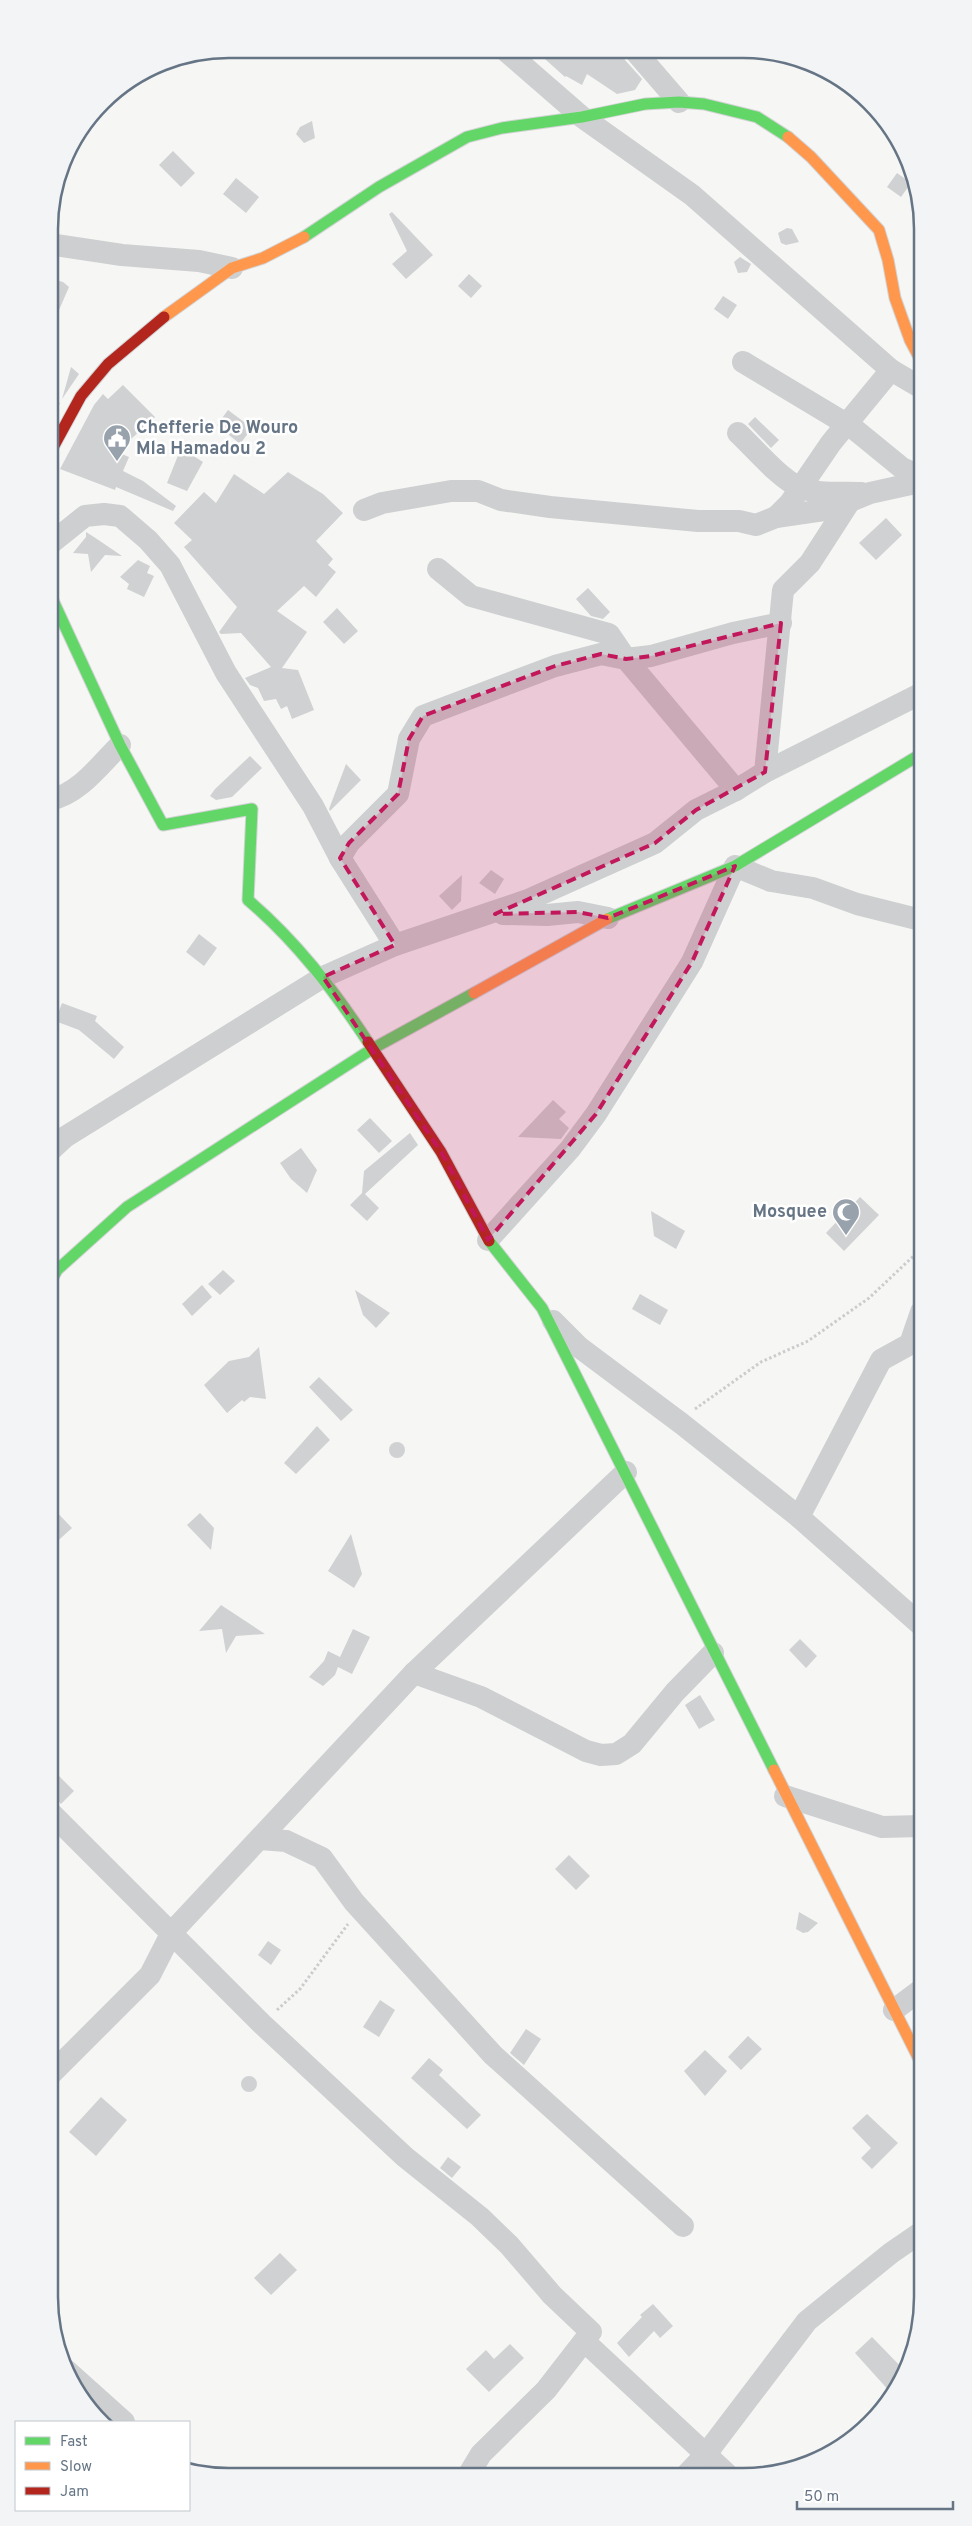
<svg xmlns="http://www.w3.org/2000/svg" width="972" height="2526" viewBox="0 0 972 2526" font-family="Overpass,sans-serif">
  <style>
    .building { fill: #d0d1d2 }
    .lines { fill: none; stroke-linecap: round; stroke-linejoin: round }
    .fast-casing { stroke: #d2d3d4; stroke-width: 13 }
    .slow-casing { stroke: #d2d3d4; stroke-width: 13 }
    .jam-casing { stroke: #d2d3d4; stroke-width: 13 }
    .path { stroke: #cccccd; stroke-width: 3; stroke-dasharray: 2.5 2.5; stroke-linecap: butt }
    .street { stroke: #cecfd0; stroke-width: 22 }
    .fast { stroke: #63d668; stroke-width: 11 }
    .slow { stroke: #ff974d; stroke-width: 11 }
    .jam { stroke: #b3261e; stroke-width: 11 }
    .marked { fill: #c2185b; fill-opacity: 0.2; stroke: #c2185b; stroke-width: 4; stroke-dasharray: 10 6; stroke-linejoin: round }
    .labels { text-anchor: middle; dominant-baseline: central; stroke-width: 5; stroke-linejoin: round; paint-order: stroke }
    .poi-label { font-size: 18px; font-weight: bold; fill: #667585; stroke: #fff; text-anchor: start }
    .rim { fill: none; stroke: #667585; stroke-width: 2.5 }
  </style>
  <rect width="100%" height="100%" fill="#f6f6f5"/>
  <!-- building -->
  <g class="building">
    <path d="M 536,51 L 622,51 L 625,60 L 642,79 L 635,90 L 617,94 L 587,74 L 582,85 L 566,76 L 565,77 Z"/>
    <path d="M 312,121 L 315,138 L 304,143 L 296,134 L 300,127 Z"/>
    <path d="M 173,151 L 195,173 L 181,187 L 159,165 Z"/>
    <path d="M 897,173 L 911,183 L 901,197 L 887,187 Z"/>
    <path d="M 236,178 L 259,197 L 246,213 L 223,194 Z"/>
    <path d="M 392,212 L 433,255 L 406,279 L 392,264 L 407,251 L 389,214 Z"/>
    <path d="M 787,228 L 792,229 L 799,242 L 786,245 L 781,243 L 778,233 Z"/>
    <path d="M 740,257 L 751,264 L 747,272 L 738,273 L 734,262 Z"/>
    <path d="M 469,274 L 482,286 L 471,298 L 458,286 Z"/>
    <path d="M 49,278 L 63,282 L 69,287 L 49,333 Z"/>
    <path d="M 723,296 L 737,305 L 728,319 L 714,309 Z"/>
    <path d="M 71,367 L 79,374 L 62,399 Z"/>
    <path d="M 123,385 L 155,417 L 117,452 L 129,457 L 123,471 L 143,481 L 176,506 L 173,511 L 116,487 L 115,490 L 60,469 L 94,405 L 103,394 L 108,399 Z"/>
    <path d="M 49,400 L 60,403 L 52,417 L 49,417 Z"/>
    <path d="M 228,410 L 252,428 L 240,444 L 217,425 Z"/>
    <path d="M 755,417 L 779,440 L 771,448 L 748,424 Z"/>
    <path d="M 181,448 L 203,462 L 187,491 L 167,483 Z"/>
    <path d="M 288,472 L 323,494 L 343,513 L 316,541 L 333,559 L 328,565 L 336,572 L 316,597 L 304,586 L 277,611 L 307,632 L 282,668 L 298,670 L 314,710 L 292,719 L 287,706 L 281,709 L 276,699 L 264,701 L 258,688 L 250,685 L 245,678 L 271,667 L 241,633 L 221,634 L 219,632 L 237,607 L 184,547 L 192,540 L 174,523 L 204,492 L 216,503 L 234,474 L 264,494 Z"/>
    <path d="M 886,518 L 902,535 L 876,560 L 859,543 Z"/>
    <path d="M 86,532 L 94,537 L 122,556 L 105,555 L 91,572 L 88,554 L 73,553 L 86,537 Z"/>
    <path d="M 138,560 L 150,566 L 147,573 L 154,576 L 144,597 L 127,589 L 129,584 L 120,577 Z"/>
    <path d="M 588,588 L 610,612 L 603,619 L 591,616 L 576,599 Z"/>
    <path d="M 337,608 L 358,631 L 344,644 L 323,622 Z"/>
    <path d="M 250,756 L 262,768 L 232,797 L 216,800 L 210,796 L 215,789 Z"/>
    <path d="M 346,764 L 361,780 L 330,811 L 329,809 Z"/>
    <path d="M 491,870 L 504,879 L 495,894 L 479,883 Z"/>
    <path d="M 462,875 L 461,901 L 452,910 L 439,896 Z"/>
    <path d="M 199,934 L 217,948 L 204,966 L 186,952 Z"/>
    <path d="M 62,1003 L 97,1016 L 95,1021 L 124,1047 L 114,1059 L 79,1030 L 55,1021 Z"/>
    <path d="M 553,1100 L 566,1112 L 559,1119 L 569,1128 L 561,1139 L 518,1137 Z"/>
    <path d="M 370,1118 L 392,1141 L 379,1153 L 357,1130 Z"/>
    <path d="M 410,1133 L 418,1145 L 365,1194 L 379,1208 L 367,1221 L 350,1205 L 362,1193 L 364,1171 Z"/>
    <path d="M 301,1148 L 317,1170 L 307,1193 L 291,1179 L 280,1163 Z"/>
    <path d="M 860,1197 L 879,1215 L 844,1251 L 826,1233 Z"/>
    <path d="M 651,1211 L 685,1231 L 676,1249 L 654,1236 Z"/>
    <path d="M 223,1270 L 235,1281 L 220,1295 L 208,1284 Z"/>
    <path d="M 202,1285 L 212,1297 L 192,1316 L 182,1304 Z"/>
    <path d="M 355,1290 L 390,1313 L 376,1328 L 363,1315 Z"/>
    <path d="M 640,1294 L 668,1310 L 660,1325 L 632,1309 Z"/>
    <path d="M 259,1347 L 266,1399 L 250,1397 L 244,1402 L 242,1400 L 227,1413 L 204,1385 L 229,1361 L 249,1357 Z"/>
    <path d="M 319,1377 L 353,1410 L 341,1421 L 309,1387 Z"/>
    <path d="M 317,1426 L 330,1440 L 296,1474 L 284,1463 Z"/>
    <circle cx="397" cy="1450" r="8"/>
    <path d="M 51,1506 L 72,1528 L 51,1547 Z"/>
    <path d="M 200,1513 L 214,1528 L 211,1550 L 187,1525 Z"/>
    <path d="M 351,1534 L 362,1574 L 354,1588 L 328,1571 Z"/>
    <path d="M 221,1605 L 265,1634 L 236,1636 L 226,1653 L 222,1629 L 199,1631 Z"/>
    <path d="M 353,1629 L 370,1637 L 352,1674 L 338,1667 L 335,1675 L 323,1686 L 309,1677 L 324,1661 L 328,1651 L 340,1657 Z"/>
    <path d="M 800,1639 L 817,1656 L 806,1668 L 789,1650 Z"/>
    <path d="M 700,1695 L 715,1720 L 699,1729 L 685,1705 Z"/>
    <path d="M 51,1768 L 74,1791 L 61,1804 L 51,1793 Z"/>
    <path d="M 569,1855 L 590,1876 L 576,1890 L 555,1869 Z"/>
    <path d="M 799,1912 L 818,1923 L 808,1932 L 803,1933 L 796,1929 Z"/>
    <path d="M 268,1941 L 281,1950 L 271,1965 L 258,1955 Z"/>
    <path d="M 380,2000 L 395,2010 L 379,2037 L 363,2027 Z"/>
    <path d="M 526,2029 L 541,2039 L 524,2065 L 510,2053 Z"/>
    <path d="M 748,2036 L 762,2049 L 741,2070 L 728,2057 Z"/>
    <path d="M 705,2050 L 727,2071 L 705,2096 L 684,2071 Z"/>
    <path d="M 429,2058 L 443,2070 L 439,2075 L 481,2115 L 467,2129 L 411,2078 Z"/>
    <circle cx="249" cy="2084" r="8"/>
    <path d="M 101,2097 L 127,2120 L 96,2156 L 69,2132 Z"/>
    <path d="M 867,2114 L 898,2143 L 872,2169 L 861,2158 L 871,2148 L 852,2128 Z"/>
    <path d="M 448,2157 L 461,2167 L 452,2178 L 440,2168 Z"/>
    <path d="M 280,2253 L 297,2270 L 271,2295 L 254,2278 Z"/>
    <path d="M 653,2304 L 673,2326 L 660,2338 L 654,2331 L 629,2357 L 617,2343 L 642,2317 L 640,2315 Z"/>
    <path d="M 872,2337 L 906,2372 L 892,2394 L 855,2353 Z"/>
    <path d="M 510,2344 L 524,2358 L 489,2392 L 466,2369 L 486,2350 L 494,2359 Z"/>
  </g>
  <g class="lines">
    <!-- fast casing -->
    <g class="fast-casing">
      <g id="fast">
        <path d="M 304,237 L 379,187 L 467,137 L 502,128 L 582,117 L 645,104 L 679,102 L 704,104 L 757,117 L 788,137"/>
        <path d="M 50,594 L 120,745 L 163,825 L 252,809 L 248,900 C 296,941 333,989 368,1042"/>
        <path d="M 607,919 L 735,866 L 921,754"/>
        <path d="M 489,1241 L 542,1308 L 774,1770"/>
        <path d="M 51,1281 L 57,1270 L 127,1207 L 372,1049 L 474,993"/>
      </g>
    </g>
    <!-- slow casing -->
    <g class="slow-casing">
      <g id="slow">
        <path d="M 788,137 L 811,157 L 879,230 L 888,260 L 895,298 L 910,340 L 920,359"/>
        <path d="M 164,317 L 232,268 L 263,258 L 304,237"/>
        <path d="M 474,993 L 607,919"/>
        <path d="M 774,1770 L 923,2067"/>
      </g>
    </g>
    <!-- jam casing -->
    <g class="jam-casing">
      <g id="jam">
        <path d="M 50,453 L 81,396 L 108,364 L 164,317"/>
        <path d="M 368,1042 L 441,1152 L 489,1241"/>
      </g>
    </g>
    <!-- path -->
    <g class="path">
      <path d="M 695,1409 L 761,1362 L 808,1341 L 869,1298 L 921,1249"/>
      <path d="M 277,2010 L 300,1989 L 348,1924"/>
    </g>
    <!-- street -->
    <g class="street">
      <path d="M 506,51 L 582,117 L 692,195 L 891,370 L 920,387"/>
      <path d="M 635,51 L 679,102"/>
      <path d="M 49,244 L 122,255 L 199,261 L 232,268"/>
      <path d="M 743,362 L 853,428 L 902,468 L 920,476"/>
      <path d="M 738,433 C 755,449 779,478 799,487 C 817,495 842,492 861,493"/>
      <path d="M 364,510 L 382,503 L 451,491 L 478,491 L 501,500 L 550,507 L 698,521 L 739,521 L 756,525 L 776,517 L 831,509 L 870,493 L 920,482"/>
      <path d="M 776,517 L 790,503 L 831,443 L 891,370"/>
      <path d="M 50,544 L 85,516 L 104,514 L 120,516 L 148,540 L 170,565 L 226,673 L 313,806 L 340,858"/>
      <path d="M 438,569 L 471,596 L 609,634 L 626,659 L 736,790"/>
      <path d="M 765,772 L 920,694"/>
      <path d="M 50,800 C 79,794 100,765 120,745"/>
      <path d="M 503,914 L 547,915 L 578,912 L 608,918"/>
      <path d="M 395,945 L 340,858 L 349,843 L 398,794 L 409,739 L 423,716 L 555,666 L 601,654 L 626,659 L 651,656 L 733,633 L 781,623"/>
      <path d="M 51,1150 L 65,1137 L 323,977 L 395,945 L 528,900 L 655,843 L 696,810 L 736,790 L 765,772 L 783,590 L 810,563 L 850,501"/>
      <path d="M 488,1240 L 570,1149 L 596,1114 L 692,962 L 735,866 L 771,881 L 813,888 L 857,904 L 921,920"/>
      <path d="M 553,1321 L 579,1347 L 682,1424 L 799,1517 L 922,1626"/>
      <path d="M 799,1517 L 881,1360 L 910,1344 L 921,1312"/>
      <path d="M 414,1673 L 481,1697 L 586,1751 L 601,1755 L 616,1754 L 632,1744 L 675,1692 L 713,1653"/>
      <path d="M 785,1796 L 882,1827 L 922,1826"/>
      <path d="M 52,1814 L 262,2024 L 405,2157 L 480,2217 L 509,2245 L 552,2295 L 591,2332"/>
      <path d="M 260,1839 L 286,1841 L 322,1858 L 354,1902 L 493,2055 L 683,2226"/>
      <path d="M 894,2010 L 922,1989"/>
      <path d="M 52,2073 L 150,1975 L 172,1932 L 414,1673 L 626,1472"/>
      <path d="M 66,2370 L 124,2422"/>
      <path d="M 469,2474 L 481,2454 L 546,2390 L 584,2341 L 727,2474"/>
      <path d="M 687,2474 L 706,2454 L 807,2321 L 891,2253 L 923,2231"/>
    </g>
    <!-- fast -->
    <use href="#fast" class="fast"/>
    <!-- slow -->
    <use href="#slow" class="slow"/>
    <!-- jam -->
    <use href="#jam" class="jam"/>
  </g>
  <!-- marked area -->
  <path class="marked" d="M 781,623 L 765,772 L 696,810 L 655,843 L 495,914 L 578,912 L 608,918 L 735,866 L 692,962 L 596,1114 L 488,1240 L 441,1152 L 323,977 L 395,945 L 340,858 L 349,843 L 398,794 L 409,739 L 423,716 L 555,666 L 601,654 L 626,659 L 651,656 Z"/>
  <!-- icons -->
  <defs>
    <g id="civic-pin" transform="scale(1.4375)"><path d="M0 17L-7.5 6A9.5 9.5 0 1 1 7.5 6Z" fill="#98a2ac" stroke="#fff"/><path d="M-.6-6.5H3V-4.5H.6V-3L4-1V1h2V6H-6V1h2V-1L-.6-3ZM-1.2 2.5V6h2.4V2.5Z" fill="#fff"/></g>
    <g id="mosque-pin" transform="scale(1.4375)"><path d="M0 17L-7.5 6A9.5 9.5 0 1 1 7.5 6Z" fill="#98a2ac" stroke="#fff"/><path d="M3.5-4.9A6 6 0 1 0 3.5 4.9A5 5 0 1 1 3.5-4.9Z" fill="#fff"/></g>
  </defs>
  <g fill-rule="evenodd">
    <use href="#civic-pin" x="117" y="438"/>
    <use href="#mosque-pin" x="846" y="1212"/>
  </g>
  <g class="labels">
    <!-- poi labels -->
    <g class="poi-label">
      <text x="136" y="428">Chefferie De Wouro<tspan x="136" dy="21">Mla Hamadou 2</tspan></text>
      <text x="827" y="1212" text-anchor="end">Mosquee</text>
    </g>
  </g>
  <!-- crop -->
  <path d="M0 0H972V2526H0ZM229 58H743A171 171 0 0 1 914 229V2297A171 171 0 0 1 743 2468H229A171 171 0 0 1 58 2297V229A171 171 0 0 1 229 58Z" fill="#f3f4f5" fill-rule="evenodd"/>
  <path class="rim" d="M229 58H743A171 171 0 0 1 914 229V2297A171 171 0 0 1 743 2468H229A171 171 0 0 1 58 2297V229A171 171 0 0 1 229 58Z"/>
  <!-- legend -->
  <rect x="15" y="2421" width="175" height="90" fill="#ffffff" stroke="#c2c8ce"/>
  <rect x="25" y="2437" width="25" height="8" fill="#63d668" stroke="#c2c8ce"/>
  <text x="60" y="2446" font-size="15" fill="#667585">Fast</text>
  <rect x="25" y="2462" width="25" height="8" fill="#ff974d" stroke="#c2c8ce"/>
  <text x="60" y="2471" font-size="15" fill="#667585">Slow</text>
  <rect x="25" y="2487" width="25" height="8" fill="#b3261e" stroke="#c2c8ce"/>
  <text x="60" y="2496" font-size="15" fill="#667585">Jam</text>
  <!-- scale -->
  <path d="M797 2501v8h156v-8" fill="none" stroke="#667585" stroke-width="2.5"/>
  <text x="804" y="2501" font-size="15" fill="#667585" stroke="#ffffff" stroke-width="4" paint-order="stroke">50 m</text>
</svg>
